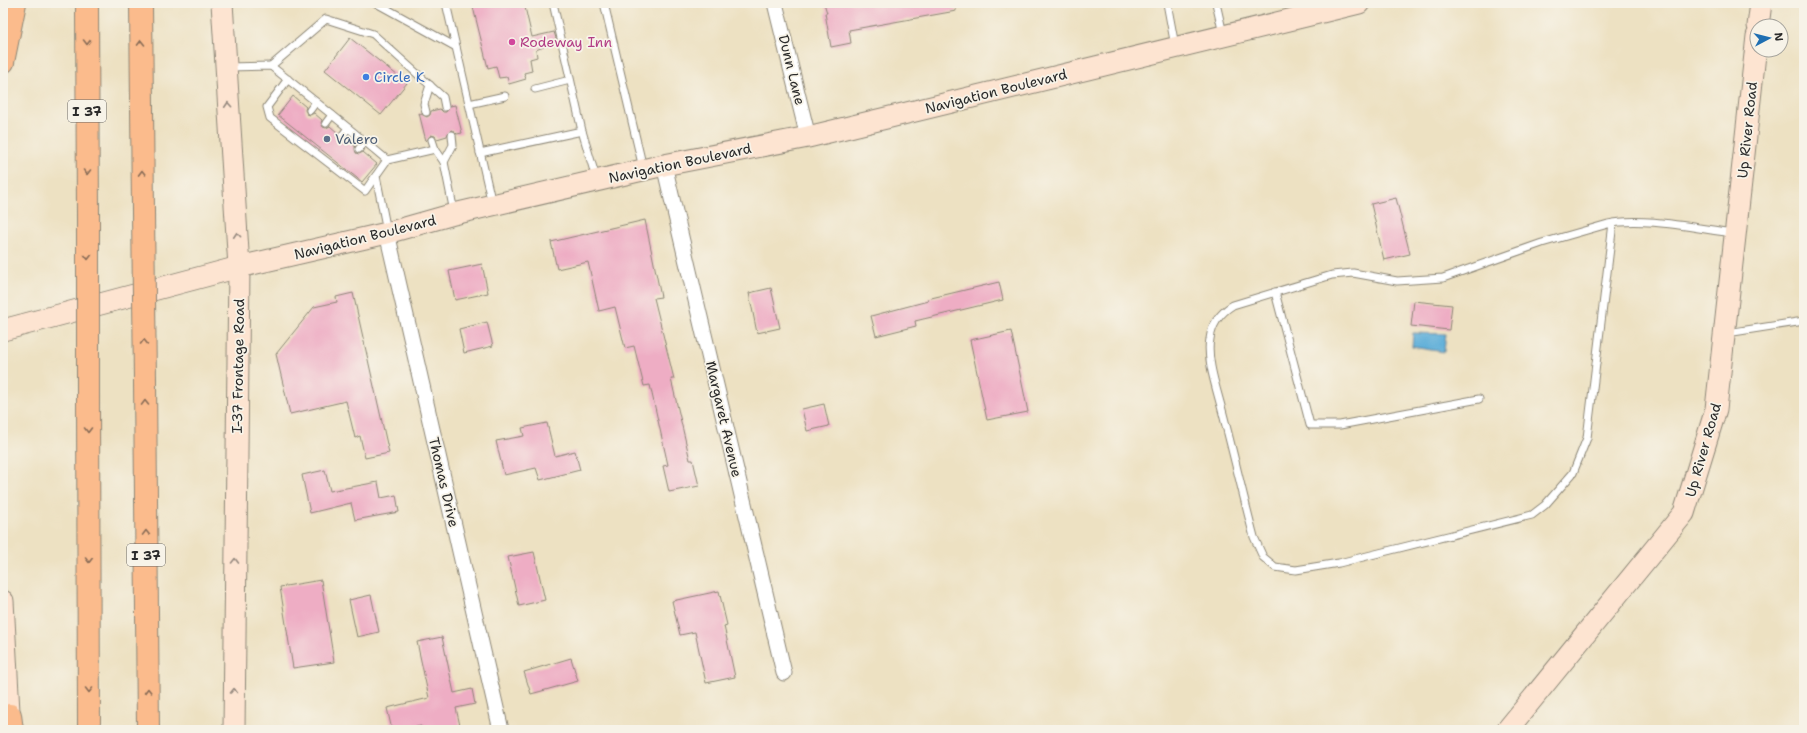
<svg xmlns="http://www.w3.org/2000/svg" width="1807" height="733" viewBox="0 0 1807 733" font-family="'Shantell Sans',sans-serif">
  <style>
    .water { fill: #5fafd9; stroke: #456d82 }
    .building { fill: #eeadc4 }
    .lines { fill: none; stroke-linecap: round; stroke-linejoin: round }
    .lane-casing { stroke: #8c8676; stroke-width: 9 }
    .street-casing { stroke: #8c8676; stroke-width: 17 }
    .secondary-casing { stroke: #8c8676; stroke-width: 23 }
    .highway-casing { stroke: #8c8676; stroke-width: 24 }
    .lane { stroke: #fff; stroke-width: 7 }
    .street { stroke: #fff; stroke-width: 15 }
    .secondary { stroke: #fde4d1; stroke-width: 21 }
    .highway { stroke: #fbbb8c; stroke-width: 22 }
    .highway-bridge-casing { stroke: #8c8676; stroke-width: 24; stroke-linecap: butt }
    .highway-bridge { stroke: #fbbb8c; stroke-width: 22 }
    .oneway { stroke: #896c57 }
    .oneway2 { stroke: #94887e }
    .hotel-dot { fill: #d1479c; stroke: #f7f3e8; stroke-width: 1.5 }
    .shop-dot { fill: #3f7fe0; stroke: #f7f3e8; stroke-width: 1.5 }
    .service-dot { fill: #5c6f8a; stroke: #f7f3e8; stroke-width: 1.5 }
    .labels { text-anchor: middle; dominant-baseline: central; stroke-width: 3.5; stroke-linejoin: round; paint-order: stroke }
    .shield { fill: #f7f3e8; stroke: #686764; stroke-width: 1 }
    .shield-label { font-size: 13px; font-weight: bold; fill: #2b2b2b }
    .hotel-label { font-size: 14px; fill: #b23c85; stroke: #f7f3e8; text-anchor: start }
    .street-label { font-size: 14px; fill: #2b2b2b; stroke: #f7f3e8 }
    .shop-label { font-size: 14px; fill: #366cbe; stroke: #f7f3e8; text-anchor: start }
    .service-label { font-size: 14px; fill: #4e5e75; stroke: #f7f3e8; text-anchor: start }
  </style>
  <rect width="100%" height="100%" fill="#f7f3e8"/>
  <filter id="ink" filterUnits="userSpaceOnUse"><feTurbulence type="fractalNoise" baseFrequency=".025" numOctaves="2"/><feDisplacementMap in="SourceGraphic" scale="8" xChannelSelector="R" yChannelSelector="G"/><feConvolveMatrix kernelMatrix="1 2 1 2 8 2 1 2 1" color-interpolation-filters="sRGB"/></filter>
  <filter id="wash" filterUnits="userSpaceOnUse"><feTurbulence type="fractalNoise" baseFrequency=".012" numOctaves="4" result="noise"/><feDisplacementMap in="SourceGraphic" scale="16" xChannelSelector="R" yChannelSelector="G"/><feGaussianBlur stdDeviation="0.9" result="paint"/><feColorMatrix in="noise" values="0 0 0 0 0 0 0 0 0 0 0 0 0 0 0 0 0 1.4 0 .05"/><feComposite in="paint" operator="in"/></filter>
  <g filter="url(#wash)">
    <rect width="100%" height="100%" fill="#ede1c2"/>
    <!-- water -->
    <path class="water" d="M 1413,333 L 1446,334 L 1444,352 L 1412,347 Z"/>
    <g id="blocks">
      <!-- building -->
      <g class="building">
        <path d="M 472,3 L 524,3 L 532,37 L 554,32 L 557,41 L 536,50 L 537,57 L 530,59 L 532,71 L 524,73 L 526,79 L 509,84 L 507,77 L 499,78 L 496,66 L 488,68 Z"/>
        <path d="M 824,3 L 956,3 L 956,11 L 849,30 L 851,43 L 831,47 L 825,13 L 827,13 Z"/>
        <path d="M 350,38 L 407,83 L 381,115 L 325,70 Z"/>
        <path d="M 293,96 L 306,107 L 305,110 L 307,114 L 310,115 L 314,113 L 322,120 L 321,123 L 323,127 L 326,128 L 330,126 L 338,133 L 337,136 L 339,140 L 342,141 L 346,139 L 355,146 L 356,153 L 359,154 L 363,152 L 377,164 L 362,182 L 278,115 Z"/>
        <path d="M 455,105 L 462,133 L 457,134 L 454,131 L 451,130 L 448,133 L 447,136 L 437,139 L 435,136 L 431,135 L 426,141 L 419,113 L 427,117 L 430,115 L 431,111 L 440,109 L 443,112 L 446,112 L 450,106 Z"/>
        <path d="M 1396,198 L 1410,254 L 1384,260 L 1371,204 Z"/>
        <path d="M 645,220 L 661,297 L 654,298 L 674,379 L 671,379 L 690,460 L 693,460 L 699,486 L 669,492 L 663,466 L 668,465 L 650,385 L 644,386 L 634,346 L 625,348 L 615,307 L 599,311 L 588,262 L 557,269 L 551,242 Z"/>
        <path d="M 482,264 L 488,293 L 455,300 L 449,271 Z"/>
        <path d="M 999,282 L 1003,300 L 915,321 L 916,326 L 876,336 L 871,316 L 928,301 L 927,299 Z"/>
        <path d="M 771,288 L 780,328 L 757,333 L 749,293 Z"/>
        <path d="M 353,293 L 389,453 L 365,458 L 360,436 L 355,438 L 346,401 L 290,414 L 276,354 L 314,307 L 337,302 L 336,297 Z"/>
        <path d="M 1414,301 L 1452,305 L 1449,330 L 1411,326 Z"/>
        <path d="M 487,322 L 493,346 L 464,353 L 459,329 Z"/>
        <path d="M 1011,331 L 1028,412 L 987,420 L 970,340 Z"/>
        <path d="M 824,404 L 829,426 L 807,431 L 802,409 Z"/>
        <path d="M 547,423 L 555,456 L 575,451 L 580,470 L 540,480 L 536,468 L 504,475 L 496,441 L 524,436 L 522,428 Z"/>
        <path d="M 325,470 L 330,491 L 378,482 L 381,498 L 396,495 L 399,512 L 355,520 L 351,503 L 310,513 L 302,475 Z"/>
        <path d="M 534,552 L 545,600 L 519,606 L 508,557 Z"/>
        <path d="M 321,580 L 334,662 L 293,668 L 280,587 Z"/>
        <path d="M 719,591 L 727,625 L 724,626 L 735,677 L 706,683 L 695,632 L 680,635 L 672,601 Z"/>
        <path d="M 371,595 L 379,632 L 357,637 L 349,600 Z"/>
        <path d="M 442,637 L 454,693 L 472,689 L 475,704 L 456,708 L 461,730 L 422,730 L 421,726 L 401,730 L 392,730 L 387,708 L 429,698 L 417,642 Z"/>
        <path d="M 571,658 L 578,681 L 531,694 L 524,672 Z"/>
      </g>
    </g>
  </g>
  <g filter="url(#ink)">
    <use href="#blocks" fill-opacity="0" stroke="#8c8676" stroke-width="1"/>
    <g class="lines">
      <!-- lane casing -->
      <g class="lane-casing">
        <g id="lane">
          <path d="M 376,3 L 456,47"/>
          <path d="M 446,3 L 492,204"/>
          <path d="M 553,3 L 582,131 L 596,178"/>
          <path d="M 604,3 L 643,168"/>
          <path d="M 1167,3 L 1175,46"/>
          <path d="M 1216,3 L 1223,34"/>
          <path d="M 271,66 L 326,19 L 373,34 L 443,97 L 445,107"/>
          <path d="M 228,67 L 271,66 C 310,97 349,128 387,160 L 365,191 L 270,118 L 267,107 L 288,79"/>
          <path d="M 535,89 L 570,80"/>
          <path d="M 469,104 L 505,96"/>
          <path d="M 310,110 L 316,102"/>
          <path d="M 426,112 L 424,104 L 430,85"/>
          <path d="M 326,123 L 332,115"/>
          <path d="M 342,136 L 348,128"/>
          <path d="M 432,140 L 435,149 L 444,162 L 454,212"/>
          <path d="M 359,149 L 365,141"/>
          <path d="M 480,153 L 582,131"/>
          <path d="M 387,160 L 435,149"/>
          <path d="M 444,162 L 453,145 L 452,135"/>
          <path d="M 376,176 L 387,231"/>
          <path d="M 1613,223 L 1587,438 L 1573,473 L 1545,505 L 1532,515 L 1339,563 L 1296,570 L 1275,567 L 1263,557 L 1254,537 C 1243,495 1233,452 1222,410 C 1217,390 1206,359 1210,339 C 1212,323 1220,313 1233,305 L 1332,275 L 1353,273 L 1397,281 L 1443,278 L 1542,243 L 1608,224 C 1641,216 1699,229 1733,233"/>
          <path d="M 1275,292 L 1310,425 L 1340,425 L 1479,399"/>
          <path d="M 1727,333 L 1804,321"/>
        </g>
      </g>
      <!-- street casing -->
      <g class="street-casing">
        <g id="street">
          <path d="M 775,3 L 808,137"/>
          <path d="M 664,165 L 784,673"/>
          <path d="M 387,233 L 501,730"/>
        </g>
      </g>
      <!-- secondary casing -->
      <g class="secondary-casing">
        <g id="secondary">
          <path d="M 222,3 L 239,267 L 234,730"/>
          <path d="M 1758,26 L 1761,3"/>
          <path d="M 3,330 L 239,267 L 387,233 L 454,214 L 664,165 L 808,137 L 1359,3"/>
          <path d="M 3,601 L 10,730"/>
          <path d="M 1507,730 L 1684,513 L 1716,409 L 1757,36"/>
        </g>
      </g>
      <!-- highway casing -->
      <g class="highway-casing">
        <g id="highway">
          <path d="M 87,3 L 88,218"/>
          <path d="M 141,3 L 143,212"/>
          <path d="M 3,62 L 15,3"/>
          <path d="M 145,381 L 148,730"/>
          <path d="M 88,391 L 89,730"/>
          <path d="M 10,715 L 12,730"/>
        </g>
      </g>
      <!-- lane -->
      <use href="#lane" class="lane"/>
      <!-- street -->
      <use href="#street" class="street"/>
      <!-- secondary -->
      <use href="#secondary" class="secondary"/>
      <!-- highway -->
      <use href="#highway" class="highway"/>
      <!-- highway-bridge casing -->
      <g class="highway-bridge-casing">
        <g id="highway-bridge">
          <path d="M 143,212 L 145,381"/>
          <path d="M 88,218 L 88,391"/>
        </g>
      </g>
      <!-- highway-bridge -->
      <use href="#highway-bridge" class="highway-bridge"/>
    </g>
    <!-- one-way arrows -->
    <defs><path id="oneway-chevron" d="M-2-3.5L2.5 0L-2 3.5" fill="none" stroke-width="1.6" stroke-linecap="round" stroke-linejoin="round"/></defs>
    <g class="oneway">
      <use href="#oneway-chevron" transform="translate(87 42) rotate(90)"/>
      <use href="#oneway-chevron" transform="translate(141 43) rotate(-91)"/>
      <use href="#oneway-chevron" transform="translate(87 172) rotate(90)"/>
      <use href="#oneway-chevron" transform="translate(142 173) rotate(-91)"/>
      <use href="#oneway-chevron" transform="translate(88 257) rotate(90)"/>
      <use href="#oneway-chevron" transform="translate(144 342) rotate(-91)"/>
      <use href="#oneway-chevron" transform="translate(145 403) rotate(-91)"/>
      <use href="#oneway-chevron" transform="translate(88 430) rotate(90)"/>
      <use href="#oneway-chevron" transform="translate(146 533) rotate(-91)"/>
      <use href="#oneway-chevron" transform="translate(89 560) rotate(90)"/>
      <use href="#oneway-chevron" transform="translate(89 690) rotate(90)"/>
      <use href="#oneway-chevron" transform="translate(148 691) rotate(-91)"/>
    </g>
    <g class="oneway2">
      <use href="#oneway-chevron" transform="translate(228 105) rotate(-94)"/>
      <use href="#oneway-chevron" transform="translate(237 235) rotate(-94)"/>
      <use href="#oneway-chevron" transform="translate(235 561) rotate(-89)"/>
      <use href="#oneway-chevron" transform="translate(234 691) rotate(-89)"/>
    </g>
  </g>
  <!-- markers -->
  <circle class="hotel-dot" cx="512" cy="42" r="4"/>
  <circle class="shop-dot" cx="366" cy="77" r="4"/>
  <circle class="service-dot" cx="327" cy="139" r="4"/>
  <g class="labels">
    <!-- shield labels -->
    <g class="shield">
      <rect x="68" y="100" width="38" height="22" rx="3"/>
      <rect x="127" y="544" width="38" height="22" rx="3"/>
    </g>
    <g class="shield-label">
      <text x="87" y="111">I 37</text>
      <text x="146" y="555">I 37</text>
    </g>
    <!-- hotel labels -->
    <g class="hotel-label">
      <text x="520" y="42">Rodeway Inn</text>
    </g>
    <!-- street labels -->
    <g class="street-label">
      <text transform="translate(792 70) rotate(76)">Dunn Lane</text>
      <text transform="translate(996 91) rotate(-14)">Navigation Boulevard</text>
      <text transform="translate(1747 130) rotate(-84)">Up River Road</text>
      <text transform="translate(680 163) rotate(-12)">Navigation Boulevard</text>
      <text transform="translate(365 237) rotate(-14)">Navigation Boulevard</text>
      <text transform="translate(238 366) rotate(-89)">I-37 Frontage Road</text>
      <text transform="translate(724 419) rotate(77)">Margaret Avenue</text>
      <text transform="translate(1703 450) rotate(-74)">Up River Road</text>
      <text transform="translate(444 482) rotate(77)">Thomas Drive</text>
    </g>
    <!-- shop labels -->
    <g class="shop-label">
      <text x="374" y="77">Circle K</text>
    </g>
    <!-- service labels -->
    <g class="service-label">
      <text x="335" y="139">Valero</text>
    </g>
  </g>
  <!-- margin -->
  <rect width="1807" height="733" fill="none" stroke="#f7f3e8" stroke-width="16"/>
  <!-- north arrow -->
  <g transform="translate(1769 38) rotate(83)"><circle r="19" fill="#f7f3e8" stroke="#a5a39c"/>
  <path d="M0-3L7 15L0 10L-7 15Z" fill="#1f6fb2"/>
  <text y="-6" font-size="11" font-weight="bold" text-anchor="middle" fill="#2b2b2b">N</text>
  </g>
</svg>
